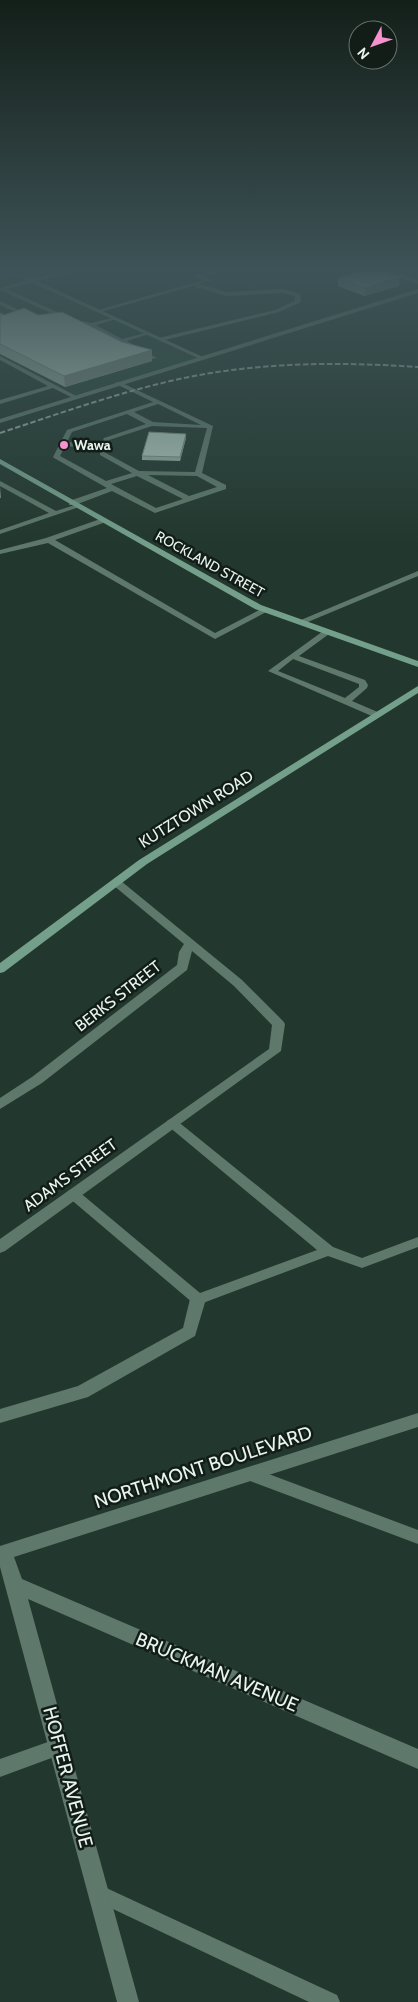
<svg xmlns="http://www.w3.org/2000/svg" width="418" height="2002" viewBox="0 0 418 2002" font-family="Cabin,sans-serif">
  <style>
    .built { fill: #274538 }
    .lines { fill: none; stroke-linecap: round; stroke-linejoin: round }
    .service { fill: #5e786b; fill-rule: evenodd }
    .minor { fill: #5e786b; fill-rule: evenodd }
    .tertiary { fill: #5e786b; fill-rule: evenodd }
    .secondary { fill: #749f8b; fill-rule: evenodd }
    .rail { stroke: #96a79f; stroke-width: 2; stroke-dasharray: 5.5 2.5; stroke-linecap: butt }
    .wall { fill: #93a99e }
    .shaded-wall { fill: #788a81 }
    .building { fill: #abc5b8; stroke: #788a81 }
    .poi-dot { fill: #f790ce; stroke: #131d18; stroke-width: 2 }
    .labels { text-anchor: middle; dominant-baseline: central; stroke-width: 5; stroke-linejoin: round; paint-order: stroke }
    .far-poi-label { font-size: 14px; font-weight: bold; fill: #e8f5ee; stroke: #131d18; text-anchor: start }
    .far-street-label { font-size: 14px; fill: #e8f5ee; stroke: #131d18 }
    .street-label { font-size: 16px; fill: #e8f5ee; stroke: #131d18 }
    .near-street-label { font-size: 19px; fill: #e8f5ee; stroke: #131d18 }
  </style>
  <rect width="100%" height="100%" fill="#22382e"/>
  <!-- built -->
  <path class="built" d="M 0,268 L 81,268 L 32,281 L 200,357 L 75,397 L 0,357 Z"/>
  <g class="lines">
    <!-- service -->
    <g class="service">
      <path d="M 220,268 L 230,268 L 203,276 L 211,280 L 199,284 L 226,292 L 283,289 L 300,294 L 301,302 L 279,312 L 161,341 L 158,339 L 159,338 L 275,310 L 295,301 L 295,296 L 283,293 L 226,296 L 193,286 L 100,312 L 95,311 L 203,280 L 195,276 Z"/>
      <path d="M 376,268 L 385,268 L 418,280 L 418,284 Z"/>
      <path d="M 31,279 L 33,282 L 7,289 L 72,319 L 91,323 L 116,317 L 116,319 L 96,325 L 122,339 L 149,332 L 149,334 L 127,341 L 157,358 L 152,359 L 89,326 L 68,321 L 0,290 L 0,288 Z"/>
      <path d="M 0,301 L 32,316 L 33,317 L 28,318 L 0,305 Z"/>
      <path d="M 0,356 L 78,397 L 73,398 L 53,388 L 0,404 L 0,400 L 48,386 L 0,360 Z"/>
      <path d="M 116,382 L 120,382 L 213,426 L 202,473 L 226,485 L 226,489 L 155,513 L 112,491 L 75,505 L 69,505 L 69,501 L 107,488 L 54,458 L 53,457 L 67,430 L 153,402 L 116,384 ZM 158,404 L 201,425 L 153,422 L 134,412 ZM 127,414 L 146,424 L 104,438 L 101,445 L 67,442 L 72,432 ZM 152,426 L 207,428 L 195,472 L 139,471 L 106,453 L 109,440 ZM 65,446 L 100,449 L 100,455 L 132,473 L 106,481 L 60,456 ZM 148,475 L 197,476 L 217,487 L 189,496 ZM 137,476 L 183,499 L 156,508 L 111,484 Z"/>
      <path d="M 0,481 L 56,511 L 78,504 L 82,506 L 0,534 L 0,530 L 49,513 L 0,486 Z"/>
      <path d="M 103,518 L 107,520 L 106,522 L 55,540 L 215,633 L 263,608 L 270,610 L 215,639 L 48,543 L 0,554 L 0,550 L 46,538 Z"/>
      <path d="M 418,571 L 418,576 L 303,624 L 297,624 L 296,622 Z"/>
      <path d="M 326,629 L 329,630 L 329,634 L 299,656 L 365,680 L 368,685 L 367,688 L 352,701 L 380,713 L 380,717 L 374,717 L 268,671 ZM 293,659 L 359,684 L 359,687 L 345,698 L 278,671 Z"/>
      <path d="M 172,1119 L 176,1120 L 333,1247 L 362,1258 L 418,1237 L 418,1247 L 362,1268 L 328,1256 L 203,1303 L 198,1304 L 193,1303 L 68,1197 L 67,1194 L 68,1191 L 73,1189 L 78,1191 L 200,1293 L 317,1250 L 168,1126 L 166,1123 L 168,1120 Z"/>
      <path d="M 250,1467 L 418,1530 L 418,1544 L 245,1479 L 243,1474 L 245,1469 Z"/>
      <path d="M 59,1738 L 65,1741 L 68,1747 L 65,1753 L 0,1777 L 0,1759 Z"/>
      <path d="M 100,1885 L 337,1995 L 340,2002 L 309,2002 L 94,1900 L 91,1894 L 94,1888 Z"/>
    </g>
    <!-- minor -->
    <g class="minor">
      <path d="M 0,268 C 12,268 23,279 33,278 C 51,277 66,268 84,268 L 37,281 L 203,357 L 198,358 Z"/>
      <path d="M 117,879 L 121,881 L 242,980 L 283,1021 L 285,1024 L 281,1051 L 5,1251 L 0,1253 L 0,1239 L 269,1049 L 272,1025 L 234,986 L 192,951 L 187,970 L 42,1083 L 0,1109 L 0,1098 L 32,1077 L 177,965 L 179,952 L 184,944 L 113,885 L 111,883 L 113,881 Z"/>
      <path d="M 198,1293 L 203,1295 L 206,1299 L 195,1336 L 88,1397 L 0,1423 L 0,1409 L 78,1386 L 183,1328 L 190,1299 L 193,1295 Z"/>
      <path d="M 418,1413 L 418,1427 L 14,1557 L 22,1579 L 418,1749 L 418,1769 L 28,1599 L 139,2002 L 117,2002 L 0,1567 L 0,1546 Z"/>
    </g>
    <!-- tertiary -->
    <path class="tertiary" d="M 418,289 L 418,293 L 0,423 L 0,419 Z"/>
    <!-- secondary -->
    <g class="secondary">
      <path d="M 0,459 L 261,605 L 418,661 L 418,667 L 255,609 L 0,464 Z"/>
      <path d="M 418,686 L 418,693 L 147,864 L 4,972 L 0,973 L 0,963 L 139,860 Z"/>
    </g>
    <!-- rail -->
    <path class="rail" d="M 0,433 C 64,412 128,389 194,376 C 268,362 343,362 418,367"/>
  </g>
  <!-- wall -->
  <g class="wall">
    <path d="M 338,278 L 399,286 L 364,296 L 338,286 Z"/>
    <path d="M 0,313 L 4,315 L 38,315 L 122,342 L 152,350 L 152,361 L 65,387 L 0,354 Z"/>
    <path d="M 186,438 L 180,461 L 142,460 L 142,456 Z"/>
  </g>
  <!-- shaded-wall -->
  <g class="shaded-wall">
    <path d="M 400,277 L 399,286 L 364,296 L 365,288 Z"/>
    <path d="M 152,350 L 152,361 L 65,387 L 64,376 Z"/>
    <path d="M 186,434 L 186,438 L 180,461 L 180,457 Z"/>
    <path d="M 0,486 L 1,498 L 0,498 Z"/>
  </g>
  <!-- building -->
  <g class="building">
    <path d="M 371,268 L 375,268 L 400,277 L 365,288 L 338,278 Z"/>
    <path d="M 24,308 L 38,315 L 62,312 L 122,342 L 152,350 L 64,376 L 0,344 L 0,313 L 4,315 Z"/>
    <path d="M 149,432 L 186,434 L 180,457 L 142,456 Z"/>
  </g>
  <!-- sky -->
  <linearGradient id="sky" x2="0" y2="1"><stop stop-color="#131f19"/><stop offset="0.49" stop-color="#3e5357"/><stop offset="1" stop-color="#3e5357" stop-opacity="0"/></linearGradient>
  <rect width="418" height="549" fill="url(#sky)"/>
  <!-- markers -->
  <circle class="poi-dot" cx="64" cy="445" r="5"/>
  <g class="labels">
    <!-- far-poi labels -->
    <g class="far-poi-label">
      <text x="74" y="445">Wawa</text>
    </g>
    <!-- far-street labels -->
    <g class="far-street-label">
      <text transform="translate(210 564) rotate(29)">ROCKLAND STREET</text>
    </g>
    <!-- street labels -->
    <g class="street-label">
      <text transform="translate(196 809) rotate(-32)">KUTZTOWN ROAD</text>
      <text transform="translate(118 996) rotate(-38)">BERKS STREET</text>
      <text transform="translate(70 1175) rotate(-36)">ADAMS STREET</text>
    </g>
    <!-- near-street labels -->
    <g class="near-street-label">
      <text transform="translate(203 1467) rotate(-18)">NORTHMONT BOULEVARD</text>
      <text transform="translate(217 1672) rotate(23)">BRUCKMAN AVENUE</text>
      <text transform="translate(68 1777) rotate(75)">HOFFER AVENUE</text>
    </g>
  </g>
  <!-- north arrow -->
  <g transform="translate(373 45) rotate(229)"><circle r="24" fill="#131d18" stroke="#68736e"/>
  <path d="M0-4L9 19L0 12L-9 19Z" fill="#f790ce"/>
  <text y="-8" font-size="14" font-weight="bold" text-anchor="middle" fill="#e8f5ee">N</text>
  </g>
</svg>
